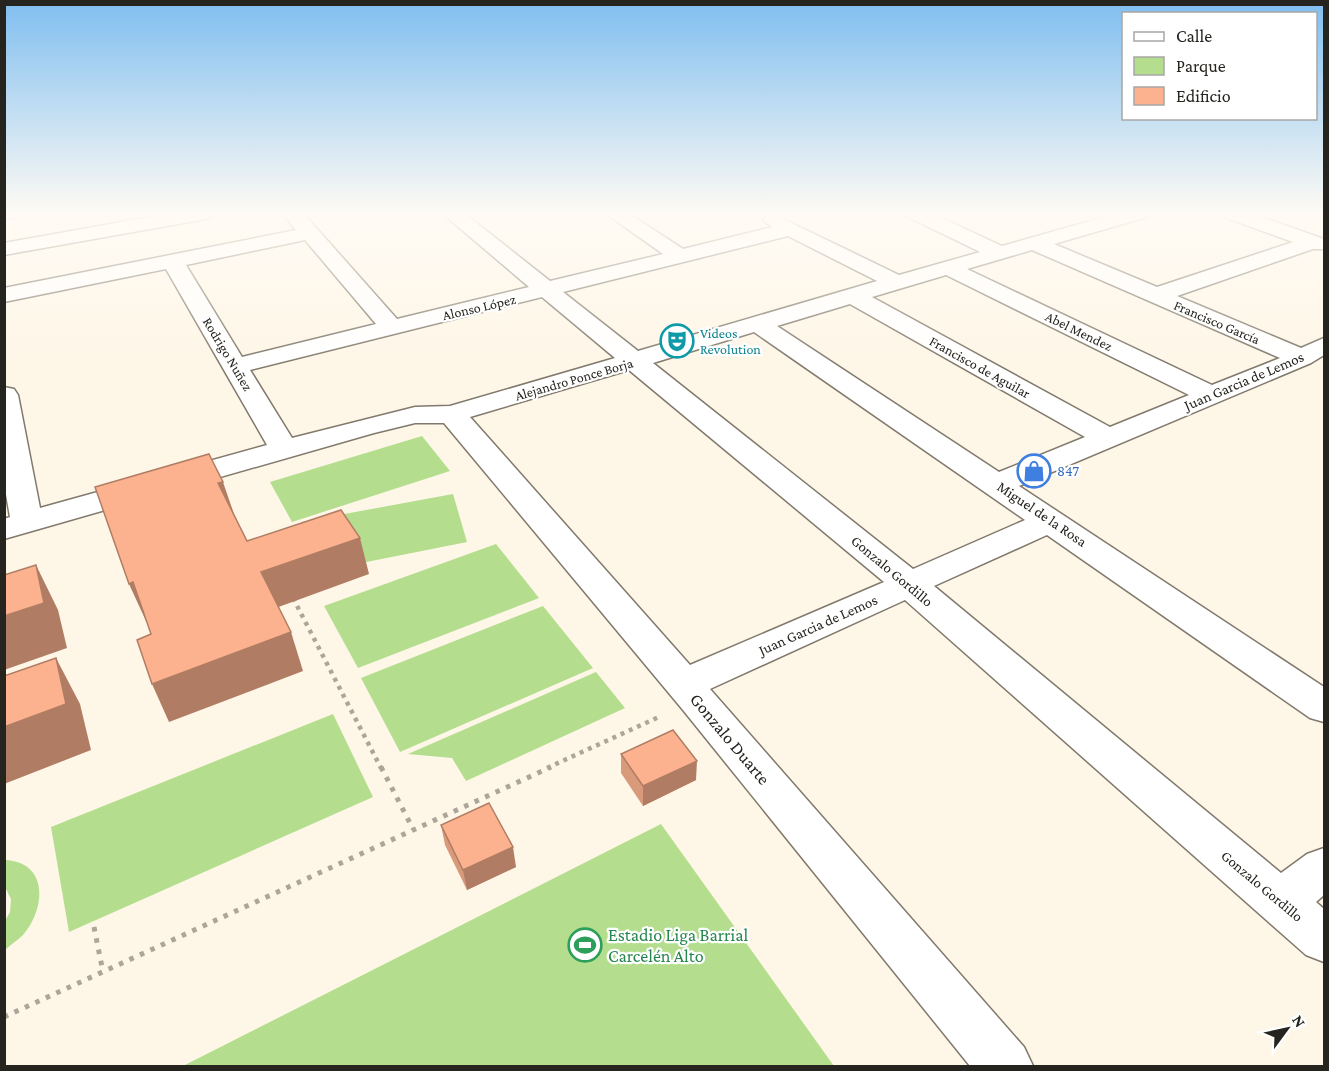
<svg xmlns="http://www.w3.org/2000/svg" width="1329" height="1071" viewBox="0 0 1329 1071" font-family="'Crimson Pro',serif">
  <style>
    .green { fill: #b4de8e }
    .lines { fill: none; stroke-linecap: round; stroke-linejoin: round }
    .minor-casing { stroke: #80796c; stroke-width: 3 }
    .path-far1 { stroke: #aca69a; stroke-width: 4.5; stroke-dasharray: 4 5; stroke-linecap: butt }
    .path { stroke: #aca69a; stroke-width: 5; stroke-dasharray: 4.5 7; stroke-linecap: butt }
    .minor { fill: #fff; fill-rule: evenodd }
    .wall { fill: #d9997b }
    .shaded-wall { fill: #b07d64 }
    .building { fill: #fcb28f; stroke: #b07d64; stroke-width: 1.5 }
    .labels { text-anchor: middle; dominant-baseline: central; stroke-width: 4.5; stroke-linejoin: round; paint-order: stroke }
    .far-street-label { font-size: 14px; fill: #26241e; stroke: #fff }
    .far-culture-label { font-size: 14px; fill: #0d838f; stroke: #fff; text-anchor: start }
    .street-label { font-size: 15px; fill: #26241e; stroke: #fff }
    .shop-label { font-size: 15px; fill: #366cbe; stroke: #fff; text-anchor: start }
    .near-street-label { font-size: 18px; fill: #26241e; stroke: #fff }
    .near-leisure-label { font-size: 18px; fill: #27864d; stroke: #fff; text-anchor: start }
  </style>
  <rect width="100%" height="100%" fill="#fef6e7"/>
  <!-- green -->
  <g class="green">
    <path d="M 422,436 L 450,471 L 292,522 L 270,482 Z"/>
    <path d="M 453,494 L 467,542 L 306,574 L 301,522 Z"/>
    <path d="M 496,544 L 539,598 L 358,668 L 324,606 Z"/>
    <path d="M 543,606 L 593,668 L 400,752 L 361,678 Z"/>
    <path d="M 596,672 L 625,708 L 466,781 L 452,758 L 408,754 Z"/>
    <path d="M 333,714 L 373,797 L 69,932 L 51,827 Z"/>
    <path d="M 661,824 L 834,1066 L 183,1066 Z"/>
    <path d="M 5,860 C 49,862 46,909 23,935 C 18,940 10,945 5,950 L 5,921 L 10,912 L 11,899 L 5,887 Z"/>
  </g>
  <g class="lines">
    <!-- minor casing -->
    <g class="minor-casing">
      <g id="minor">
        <path d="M 4,213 L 20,213 L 17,217 L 4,220 Z"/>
        <path d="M 172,213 L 216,213 L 206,219 L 4,255 L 4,243 Z"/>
        <path d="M 289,213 L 303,213 L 397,319 L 529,287 L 442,213 L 464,213 L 550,281 L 663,254 L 605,213 L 628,213 L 683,249 L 772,227 L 763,220 L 766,216 L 773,214 L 899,275 L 980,252 L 908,217 L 905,213 L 931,213 L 1002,246 L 1118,213 L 1150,213 L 1147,217 L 1054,244 L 1157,287 L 1293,242 L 1224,217 L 1221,213 L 1250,213 L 1324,239 L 1324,249 L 1313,249 L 1177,296 L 1301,348 L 1324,338 L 1324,355 L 1311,363 L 1019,486 L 1324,687 L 1324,722 L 1310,718 L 1047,535 L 934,586 L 1281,873 L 1307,854 L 1324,848 L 1324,895 L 1316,902 L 1324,909 L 1324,962 L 1306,955 L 905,600 L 710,689 L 1024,1047 L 1033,1066 L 970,1066 L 683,710 L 444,423 L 415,423 L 374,433 L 4,539 L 4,519 L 10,517 L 4,483 L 4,387 L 14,389 L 18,395 L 40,508 L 267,445 L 166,269 L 4,302 L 4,288 L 296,230 L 286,217 ZM 788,236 L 877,281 L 638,351 L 563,292 ZM 305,240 L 376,324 L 242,357 L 186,265 ZM 1032,250 L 1280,358 L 1212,385 L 967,269 ZM 946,275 L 1189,395 L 1110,427 L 872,297 ZM 542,297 L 615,358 L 450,406 L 415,407 L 292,438 L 250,370 ZM 850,304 L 1085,437 L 999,472 L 777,326 ZM 754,332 L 1025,520 L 913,569 L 653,363 ZM 629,370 L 884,582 L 690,665 L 470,417 Z"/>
      </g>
    </g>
    <!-- path-far1 -->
    <g class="path-far1">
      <path d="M 293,598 L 381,768"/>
      <path d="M 547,768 L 661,716"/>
    </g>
    <!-- path -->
    <g class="path">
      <path d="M 381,767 L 413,829"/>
      <path d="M 94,927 L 103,972"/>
      <path d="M 4,1017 L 551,767"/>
    </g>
    <!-- minor -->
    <use href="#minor" class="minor"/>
  </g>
  <!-- wall -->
  <g class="wall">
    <path d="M 621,754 L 696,780 L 643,806 L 621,773 Z"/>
    <path d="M 441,825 L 516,867 L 467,890 L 445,845 Z"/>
  </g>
  <!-- shaded-wall -->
  <g class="shaded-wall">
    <path d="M 223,482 L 235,517 L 218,483 Z"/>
    <path d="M 360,538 L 369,574 L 273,609 L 261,572 Z"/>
    <path d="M 36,565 L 58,610 L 67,648 L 4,670 L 4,616 Z"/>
    <path d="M 133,582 L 149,620 L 146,621 L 129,584 Z"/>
    <path d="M 291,632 L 303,671 L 169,722 L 152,684 Z"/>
    <path d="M 56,658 L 80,704 L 91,750 L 4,784 L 4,727 Z"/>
    <path d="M 697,761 L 696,780 L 643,806 L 643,786 Z"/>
    <path d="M 513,847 L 516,867 L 467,890 L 463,870 Z"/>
  </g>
  <!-- building -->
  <g class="building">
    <path d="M 209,454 L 223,482 L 218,483 L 247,541 L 341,510 L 360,538 L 261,572 L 291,632 L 152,684 L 137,640 L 151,634 L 133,582 L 129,584 L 95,487 Z"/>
    <path d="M 36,565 L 44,603 L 4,616 L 4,575 Z"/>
    <path d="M 56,658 L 66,704 L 4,727 L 4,676 Z"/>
    <path d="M 673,730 L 697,761 L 643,786 L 621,754 Z"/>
    <path d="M 489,803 L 513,847 L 463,870 L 441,825 Z"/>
  </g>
  <!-- sky -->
  <linearGradient id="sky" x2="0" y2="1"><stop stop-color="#7fbef0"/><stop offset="0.59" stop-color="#fffbf4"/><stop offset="1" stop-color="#fffbf4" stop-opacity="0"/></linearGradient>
  <rect width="1329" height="363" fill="url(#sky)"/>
  <!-- icons -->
  <defs>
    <g id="theatre-ring" transform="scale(1.725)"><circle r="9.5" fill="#fff" stroke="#0f9aa8" stroke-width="1.5"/><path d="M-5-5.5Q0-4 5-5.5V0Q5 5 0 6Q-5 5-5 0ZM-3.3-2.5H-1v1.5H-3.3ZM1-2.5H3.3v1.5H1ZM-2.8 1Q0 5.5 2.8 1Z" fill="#0f9aa8"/></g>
    <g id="shop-ring" transform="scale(1.725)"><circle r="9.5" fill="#fff" stroke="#3f7fe0" stroke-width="1.5"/><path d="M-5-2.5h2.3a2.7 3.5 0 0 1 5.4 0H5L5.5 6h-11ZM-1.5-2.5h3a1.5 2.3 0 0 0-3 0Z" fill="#3f7fe0"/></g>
    <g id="stadium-ring" transform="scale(1.725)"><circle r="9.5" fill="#fff" stroke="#2e9e5b" stroke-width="1.5"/><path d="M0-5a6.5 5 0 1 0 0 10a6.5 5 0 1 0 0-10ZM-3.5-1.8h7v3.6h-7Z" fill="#2e9e5b"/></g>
  </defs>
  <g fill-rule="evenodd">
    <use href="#theatre-ring" x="677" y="341"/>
    <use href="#shop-ring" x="1034" y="471"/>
    <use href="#stadium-ring" x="585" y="945"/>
  </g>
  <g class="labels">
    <!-- far-street labels -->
    <g class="far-street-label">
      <text transform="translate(479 307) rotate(-13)">Alonso López</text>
      <text transform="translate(1217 322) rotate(23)">Francisco García</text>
      <text transform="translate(1079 331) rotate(26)">Abel Mendez</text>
      <text transform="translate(228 354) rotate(59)">Rodrigo Nuñez</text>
      <text transform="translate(980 367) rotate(29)">Francisco de Aguilar</text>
      <text transform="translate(574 379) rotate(-16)">Alejandro Ponce Borja</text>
    </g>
    <!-- far-culture labels -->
    <g class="far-culture-label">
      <text x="700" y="333">Videos<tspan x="700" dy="16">Revolution</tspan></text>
    </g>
    <!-- street labels -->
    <g class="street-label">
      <text transform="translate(1244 381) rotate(-23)">Juan Garcia de Lemos</text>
      <text transform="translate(1042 514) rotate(34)">Miguel de la Rosa</text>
      <text transform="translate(892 571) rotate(40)">Gonzalo Gordillo</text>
      <text transform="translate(818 625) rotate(-24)">Juan Garcia de Lemos</text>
      <text transform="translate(1262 886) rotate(40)">Gonzalo Gordillo</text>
    </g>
    <!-- shop labels -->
    <g class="shop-label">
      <text x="1057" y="471">847</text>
    </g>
    <!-- near-street labels -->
    <g class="near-street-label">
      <text transform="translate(730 739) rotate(50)">Gonzalo Duarte</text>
    </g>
    <!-- near-leisure labels -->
    <g class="near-leisure-label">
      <text x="608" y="935">Estadio Liga Barrial<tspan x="608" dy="21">Carcelén Alto</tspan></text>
    </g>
  </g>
  <!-- border -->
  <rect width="1329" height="1071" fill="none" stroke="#26241e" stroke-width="12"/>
  <!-- legend -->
  <rect x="1122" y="12" width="195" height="108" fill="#ffffff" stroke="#a8a7a5" stroke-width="1.5"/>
  <rect x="1134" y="32" width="30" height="9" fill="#ffffff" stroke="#a8a7a5" stroke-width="1.5"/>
  <text x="1176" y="42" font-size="18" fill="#26241e">Calle</text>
  <rect x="1134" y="57" width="30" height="18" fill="#b4de8e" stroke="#a8a7a5" stroke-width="1.5"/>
  <text x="1176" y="72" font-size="18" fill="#26241e">Parque</text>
  <rect x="1134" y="87" width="30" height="18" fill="#fcb28f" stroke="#a8a7a5" stroke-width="1.5"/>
  <text x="1176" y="102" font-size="18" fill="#26241e">Edificio</text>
  <!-- north arrow -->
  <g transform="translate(1287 1029) rotate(57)" stroke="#ffffff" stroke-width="4.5" paint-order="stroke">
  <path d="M0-4.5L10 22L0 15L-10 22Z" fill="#26241e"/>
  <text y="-9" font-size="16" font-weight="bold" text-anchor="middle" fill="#26241e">N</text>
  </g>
</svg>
